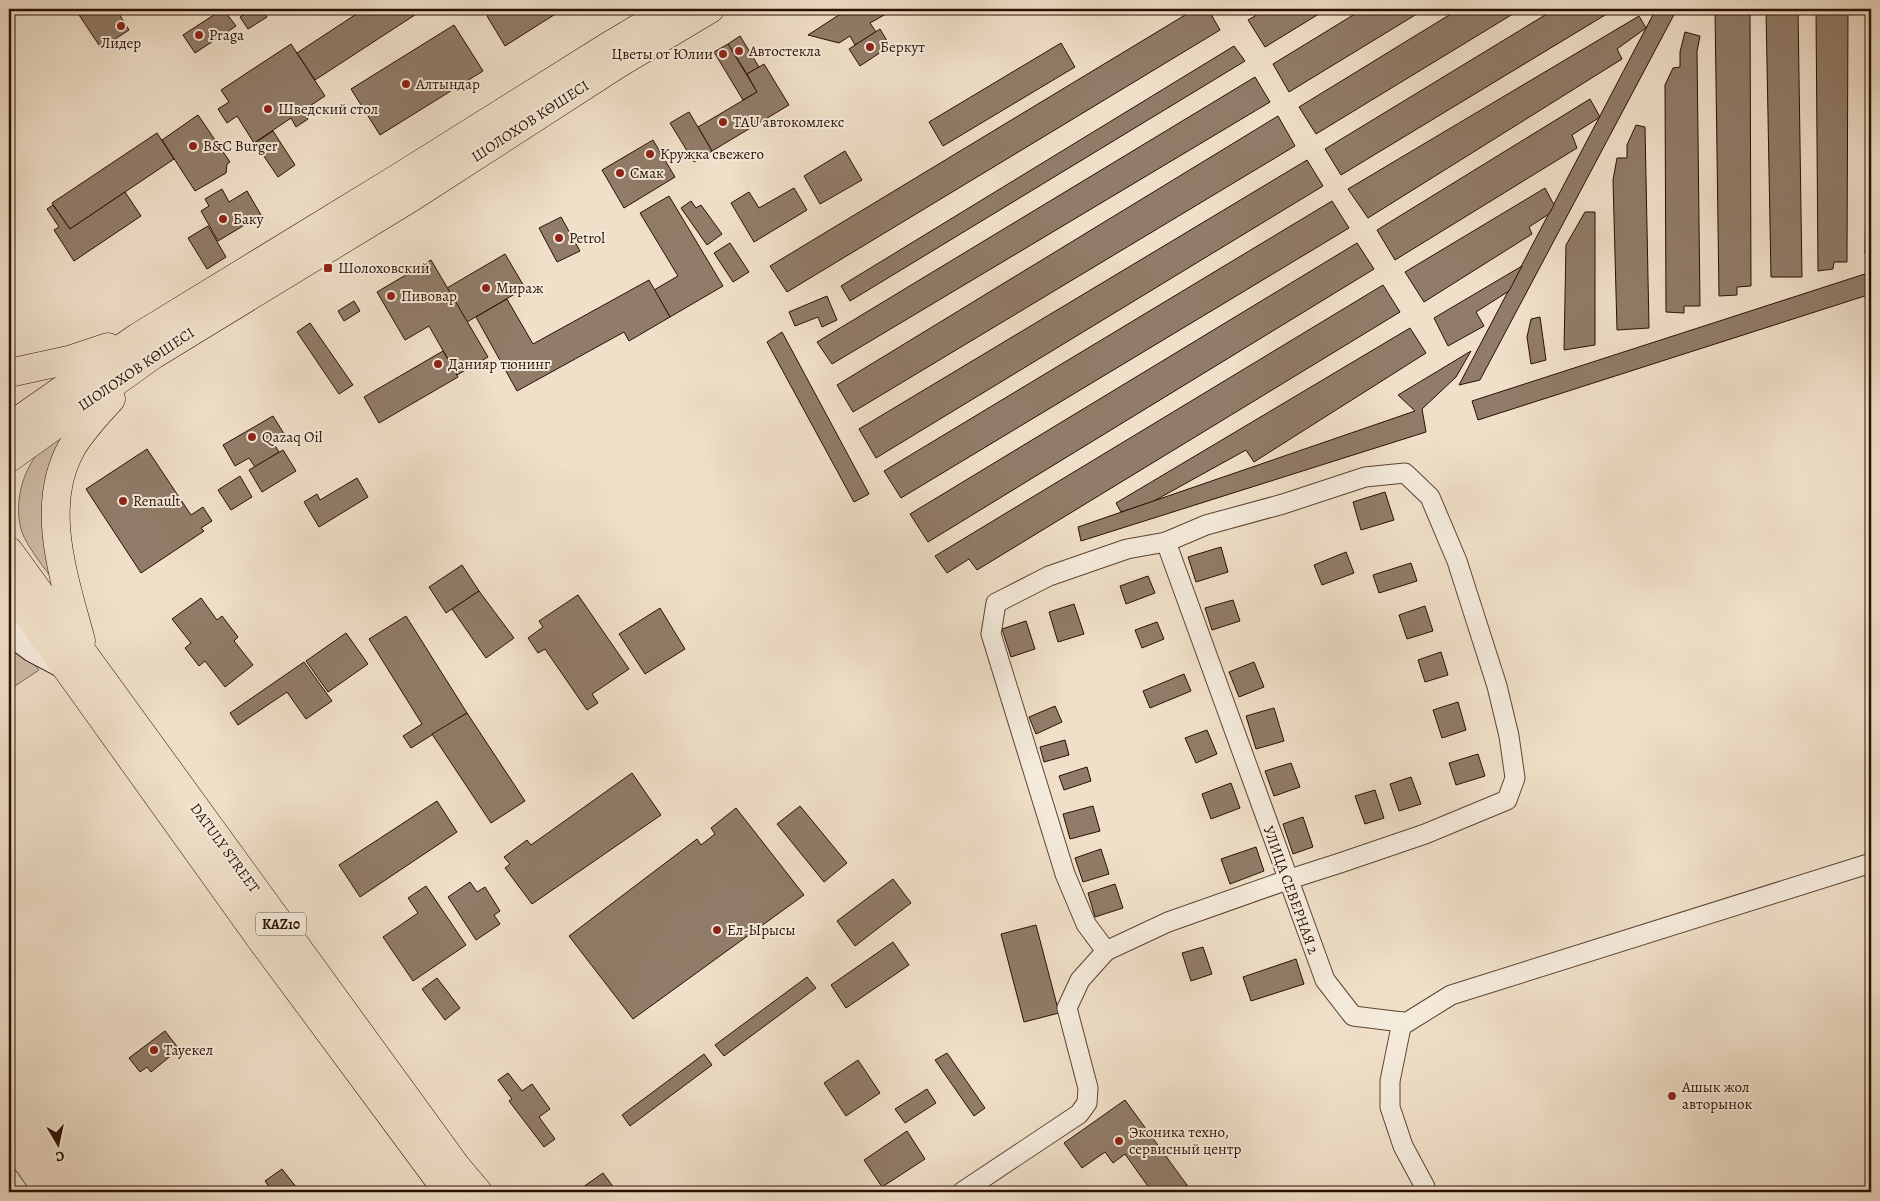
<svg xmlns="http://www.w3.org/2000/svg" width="1880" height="1201" viewBox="0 0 1880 1201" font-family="Alegreya,serif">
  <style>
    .green { fill: #cfbca7; stroke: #7d6654 }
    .building { fill: #917c69; stroke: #2b0f00 }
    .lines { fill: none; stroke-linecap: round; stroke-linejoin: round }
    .street-casing { stroke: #5c4332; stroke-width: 21 }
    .secondary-casing { stroke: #2b0f00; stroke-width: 28 }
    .highway-casing { stroke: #2b0f00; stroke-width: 29 }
    .street { stroke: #f5ebdc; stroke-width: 19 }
    .secondary { stroke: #f5ebdc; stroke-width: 26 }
    .highway { stroke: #f0e0c9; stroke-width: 28 }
    .poi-dot { fill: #8f2418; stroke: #f5ebdc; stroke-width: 2 }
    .labels { text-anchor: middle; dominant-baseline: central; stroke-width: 4; stroke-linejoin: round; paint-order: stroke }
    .shield { fill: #f5ebdc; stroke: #685142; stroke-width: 1 }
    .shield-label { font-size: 14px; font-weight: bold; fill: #2b0f00 }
    .poi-label { font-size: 15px; fill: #2b0f00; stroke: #f5ebdc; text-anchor: start }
    .street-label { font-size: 15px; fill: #2b0f00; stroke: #f5ebdc }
  </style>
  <rect width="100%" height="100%" fill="#f0e0c9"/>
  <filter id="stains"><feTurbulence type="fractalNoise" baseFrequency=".004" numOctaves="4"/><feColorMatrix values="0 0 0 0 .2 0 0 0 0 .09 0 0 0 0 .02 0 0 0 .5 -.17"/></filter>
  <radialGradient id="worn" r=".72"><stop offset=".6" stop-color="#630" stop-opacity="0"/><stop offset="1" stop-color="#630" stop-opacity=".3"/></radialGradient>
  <!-- green -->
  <g class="green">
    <path d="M 77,429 L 61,591 C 50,575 33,555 24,537 C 11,509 22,465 46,445 C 55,439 67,434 77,429 Z"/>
    <path d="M 9,641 L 26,654 L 39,670 L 9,690 Z"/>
  </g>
  <!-- building -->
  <g class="building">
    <path d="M 75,9 L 116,9 L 129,30 L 101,48 Z"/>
    <path d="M 223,9 L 236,26 L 195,53 L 183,35 Z"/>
    <path d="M 253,9 L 262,9 L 267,17 L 248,29 L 240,17 Z"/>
    <path d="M 364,9 L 424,9 L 315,80 L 297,53 Z"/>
    <path d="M 498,9 L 554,9 L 557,13 L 505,46 L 487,16 Z"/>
    <path d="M 848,9 L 893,10 L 870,23 L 876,32 L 855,45 L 850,36 L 839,43 L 808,35 Z"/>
    <path d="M 1195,9 L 1208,9 L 1220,30 L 787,292 L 770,266 Z"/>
    <path d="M 1267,9 L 1327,9 L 1265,47 L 1248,20 Z"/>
    <path d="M 1363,9 L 1425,9 L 1289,92 L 1273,64 Z"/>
    <path d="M 1459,9 L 1521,9 L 1316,134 L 1299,107 Z"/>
    <path d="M 1555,9 L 1615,9 L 1341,175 L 1325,149 Z"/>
    <path d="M 1656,9 L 1677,9 L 1480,380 L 1459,385 Z"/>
    <path d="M 1715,9 L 1750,9 L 1751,286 L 1737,287 L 1737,295 L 1719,296 Z"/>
    <path d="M 1766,9 L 1798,9 L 1802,277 L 1771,277 Z"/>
    <path d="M 1816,9 L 1848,9 L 1847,262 L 1834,262 L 1833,269 L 1818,271 Z"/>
    <path d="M 1869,9 L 1871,9 L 1871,253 L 1865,254 Z"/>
    <path d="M 1639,16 L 1646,28 L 1617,49 L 1622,59 L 1368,218 L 1348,189 Z"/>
    <path d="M 454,25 L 483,71 L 380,135 L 351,89 Z"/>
    <path d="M 880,29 L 890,46 L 860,66 L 849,49 Z"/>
    <path d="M 1685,32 L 1700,36 L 1697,51 L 1700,306 L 1684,306 L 1684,313 L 1666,312 L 1665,85 L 1673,68 L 1680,67 L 1680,52 Z"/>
    <path d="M 740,36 L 759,67 L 747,74 L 728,44 Z"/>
    <path d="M 1061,43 L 1075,67 L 943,146 L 929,122 Z"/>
    <path d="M 291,44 L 325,96 L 302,111 L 308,119 L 296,127 L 291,118 L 254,143 L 237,116 L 227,123 L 218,109 L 229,102 L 221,90 Z"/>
    <path d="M 728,44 L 757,92 L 743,100 L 714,52 Z"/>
    <path d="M 1234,46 L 1245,61 L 850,301 L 841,286 Z"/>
    <path d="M 764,64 L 789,105 L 712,151 L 698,127 L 757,92 L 747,74 Z"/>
    <path d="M 1255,77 L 1270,102 L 832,364 L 817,342 Z"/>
    <path d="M 1590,99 L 1600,117 L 1572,135 L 1577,148 L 1395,260 L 1377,230 Z"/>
    <path d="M 689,112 L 712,151 L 694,162 L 670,123 Z"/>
    <path d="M 198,115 L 230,162 L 227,164 L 226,173 L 195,191 L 162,140 Z"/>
    <path d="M 1278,116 L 1295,146 L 853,412 L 837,385 Z"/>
    <path d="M 1636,125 L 1645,127 L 1649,328 L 1617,330 L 1613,180 L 1617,158 L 1627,158 L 1627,145 Z"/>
    <path d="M 273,131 L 295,165 L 278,177 L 255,143 Z"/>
    <path d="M 157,133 L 174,159 L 70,229 L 52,203 Z"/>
    <path d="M 653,140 L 675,177 L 624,208 L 602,170 Z"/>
    <path d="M 845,151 L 862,180 L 820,204 L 804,176 Z"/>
    <path d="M 1307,160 L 1323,186 L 876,458 L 859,429 Z"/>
    <path d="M 794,188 L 807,210 L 754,242 L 731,203 L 749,192 L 759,208 Z"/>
    <path d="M 1545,188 L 1554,205 L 1549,214 L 1529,227 L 1532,234 L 1424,302 L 1405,272 Z"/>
    <path d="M 222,189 L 229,202 L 247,191 L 261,215 L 218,241 L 201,211 L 209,206 L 205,199 Z"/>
    <path d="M 125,192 L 141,216 L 74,261 L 54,230 L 59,227 L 47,209 L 53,205 L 70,229 Z"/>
    <path d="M 669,196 L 723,286 L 670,317 L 654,290 L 678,276 L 640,213 Z"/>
    <path d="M 691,201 L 696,208 L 701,205 L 722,234 L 707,245 L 681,208 Z"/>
    <path d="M 1332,201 L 1349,228 L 901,498 L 884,471 Z"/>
    <path d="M 1585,212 L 1595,212 L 1595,345 L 1564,350 L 1566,245 Z"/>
    <path d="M 561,217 L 580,251 L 557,262 L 539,228 Z"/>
    <path d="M 208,226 L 226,257 L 207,269 L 188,238 Z"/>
    <path d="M 730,243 L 749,272 L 733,282 L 714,253 Z"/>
    <path d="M 1357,243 L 1374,269 L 928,542 L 910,514 Z"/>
    <path d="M 505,254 L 525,288 L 467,322 L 447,288 Z"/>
    <path d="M 431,260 L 488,357 L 457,375 L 429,326 L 405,340 L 377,292 Z"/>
    <path d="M 1522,266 L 1509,291 L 1476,312 L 1484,326 L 1448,346 L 1434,318 Z"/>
    <path d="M 1871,272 L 1871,294 L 1478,420 L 1472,401 Z"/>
    <path d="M 649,280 L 670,317 L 629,341 L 624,332 L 517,391 L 476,317 L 507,299 L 533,344 Z"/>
    <path d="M 1383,285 L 1400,312 L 977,570 L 969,559 L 947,573 L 935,556 Z"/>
    <path d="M 827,296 L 837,320 L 822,327 L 818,317 L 795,326 L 789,312 Z"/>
    <path d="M 354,301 L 360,311 L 344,321 L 338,311 Z"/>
    <path d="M 1540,317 L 1546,360 L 1531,364 L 1527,337 L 1531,319 Z"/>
    <path d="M 310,323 L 353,385 L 339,394 L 297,332 Z"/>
    <path d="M 1410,328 L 1426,353 L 1254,462 L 1246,450 L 1152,502 L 1121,512 L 1116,503 Z"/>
    <path d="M 782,332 L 869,494 L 854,502 L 767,342 Z"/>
    <path d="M 443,351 L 458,377 L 379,423 L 364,397 Z"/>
    <path d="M 1471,351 L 1456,377 L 1422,409 L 1426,432 L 1081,541 L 1078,527 L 1415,411 L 1398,395 Z"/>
    <path d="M 273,416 L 286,437 L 274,444 L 279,452 L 255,467 L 249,458 L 235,466 L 223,445 Z"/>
    <path d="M 147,449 L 191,515 L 203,507 L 212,521 L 201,528 L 204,531 L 141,573 L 86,489 Z"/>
    <path d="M 283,450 L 296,471 L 262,492 L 249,470 Z"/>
    <path d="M 240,476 L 252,497 L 231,510 L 218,490 Z"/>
    <path d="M 357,478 L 368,497 L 319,527 L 304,502 L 317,494 L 320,500 Z"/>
    <path d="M 1385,492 L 1394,520 L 1361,530 L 1353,502 Z"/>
    <path d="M 1221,547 L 1228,572 L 1196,582 L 1188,557 Z"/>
    <path d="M 1346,552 L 1354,573 L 1322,585 L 1314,565 Z"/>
    <path d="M 1411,563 L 1417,581 L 1379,593 L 1373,575 Z"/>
    <path d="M 462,565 L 479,591 L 446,613 L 429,587 Z"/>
    <path d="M 1148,576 L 1155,593 L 1126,604 L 1120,586 Z"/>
    <path d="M 479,591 L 514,638 L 486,658 L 452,609 Z"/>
    <path d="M 578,595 L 629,669 L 592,694 L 598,703 L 587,710 L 545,649 L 538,653 L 528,638 L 543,627 L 539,621 Z"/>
    <path d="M 201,598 L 217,620 L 222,616 L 238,637 L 234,641 L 253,665 L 225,687 L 205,661 L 199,666 L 185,648 L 191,643 L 172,619 Z"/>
    <path d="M 1233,600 L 1240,621 L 1212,630 L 1205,608 Z"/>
    <path d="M 1074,604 L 1084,634 L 1058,642 L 1049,612 Z"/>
    <path d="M 1425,606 L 1433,631 L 1407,639 L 1399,615 Z"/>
    <path d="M 660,608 L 685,649 L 645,674 L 619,634 Z"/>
    <path d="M 406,616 L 467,713 L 411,748 L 403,736 L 422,724 L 369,639 Z"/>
    <path d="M 1026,621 L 1035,649 L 1011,657 L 1002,629 Z"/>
    <path d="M 1157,622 L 1164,639 L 1142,648 L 1135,630 Z"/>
    <path d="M 346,633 L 368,664 L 328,692 L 306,661 Z"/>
    <path d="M 1441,652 L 1448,675 L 1425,682 L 1418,660 Z"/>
    <path d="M 304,662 L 332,701 L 306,719 L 287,692 L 238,725 L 230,713 Z"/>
    <path d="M 1254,662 L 1264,687 L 1239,697 L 1229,672 Z"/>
    <path d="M 1184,674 L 1191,691 L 1150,708 L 1143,691 Z"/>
    <path d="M 1458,702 L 1466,730 L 1442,738 L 1433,710 Z"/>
    <path d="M 1055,706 L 1062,722 L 1036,734 L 1029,717 Z"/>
    <path d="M 1274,708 L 1284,741 L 1256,749 L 1246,716 Z"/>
    <path d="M 467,713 L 525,801 L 491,823 L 432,734 Z"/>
    <path d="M 1207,730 L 1217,754 L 1196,763 L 1185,738 Z"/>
    <path d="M 1065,740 L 1069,755 L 1044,762 L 1040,747 Z"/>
    <path d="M 1478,754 L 1485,776 L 1456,785 L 1449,763 Z"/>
    <path d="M 1291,763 L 1300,787 L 1274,796 L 1265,771 Z"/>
    <path d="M 1087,767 L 1091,781 L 1064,790 L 1059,776 Z"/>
    <path d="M 632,773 L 661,815 L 532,904 L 505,868 L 510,864 L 504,857 L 527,840 L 531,845 Z"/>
    <path d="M 1411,777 L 1421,804 L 1399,811 L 1390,784 Z"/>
    <path d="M 1231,783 L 1240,808 L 1211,819 L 1202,794 Z"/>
    <path d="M 1375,790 L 1384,818 L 1365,824 L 1355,796 Z"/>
    <path d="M 437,801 L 457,832 L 360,897 L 339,865 Z"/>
    <path d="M 800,806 L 847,863 L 824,882 L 777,824 Z"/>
    <path d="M 1093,806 L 1100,831 L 1070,839 L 1063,814 Z"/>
    <path d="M 736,808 L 804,895 L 633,1019 L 569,936 L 697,839 L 701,845 L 715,834 L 711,828 Z"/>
    <path d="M 1303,817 L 1313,847 L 1293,854 L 1283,824 Z"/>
    <path d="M 1256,847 L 1264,871 L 1230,884 L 1221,859 Z"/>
    <path d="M 1101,849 L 1109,874 L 1083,882 L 1075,858 Z"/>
    <path d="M 893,879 L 911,903 L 855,946 L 837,921 Z"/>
    <path d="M 470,882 L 477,892 L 485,887 L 500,911 L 494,915 L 500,924 L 476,940 L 448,897 Z"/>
    <path d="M 1115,884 L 1123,908 L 1095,917 L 1088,893 Z"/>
    <path d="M 426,886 L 466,945 L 413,981 L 383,937 L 418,913 L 408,898 Z"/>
    <path d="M 1036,925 L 1059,1013 L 1024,1022 L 1001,934 Z"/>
    <path d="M 893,942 L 909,965 L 846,1008 L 831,985 Z"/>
    <path d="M 1203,947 L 1212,974 L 1191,981 L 1182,953 Z"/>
    <path d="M 1296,959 L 1304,984 L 1251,1001 L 1243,977 Z"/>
    <path d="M 807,977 L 816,988 L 724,1056 L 715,1045 Z"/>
    <path d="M 437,978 L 460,1008 L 445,1020 L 422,989 Z"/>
    <path d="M 165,1031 L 179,1049 L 151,1072 L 147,1067 L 140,1072 L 129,1058 Z"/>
    <path d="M 947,1053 L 985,1108 L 974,1116 L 935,1060 Z"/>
    <path d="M 704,1054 L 712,1065 L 630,1126 L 622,1115 Z"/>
    <path d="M 858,1060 L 880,1093 L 846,1116 L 824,1083 Z"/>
    <path d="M 508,1073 L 522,1091 L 532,1084 L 550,1109 L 539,1117 L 555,1139 L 544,1147 L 509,1101 L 512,1099 L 498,1080 Z"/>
    <path d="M 927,1089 L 936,1103 L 905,1123 L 895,1109 Z"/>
    <path d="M 1125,1100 L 1192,1192 L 1152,1192 L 1125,1154 L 1113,1163 L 1105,1152 L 1082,1168 L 1064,1143 Z"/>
    <path d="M 907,1131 L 925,1159 L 882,1187 L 864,1160 Z"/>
    <path d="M 282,1169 L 300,1192 L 273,1192 L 265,1181 Z"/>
    <path d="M 603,1173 L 617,1192 L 576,1192 Z"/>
  </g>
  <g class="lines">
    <!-- street casing -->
    <g class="street-casing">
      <g id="street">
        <path d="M 1405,473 L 1430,497 L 1457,561 L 1497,686 L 1509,736 L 1515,778 L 1507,800 L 1425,834 L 1340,863 L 1287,880 L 1168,922 L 1106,951 L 1086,924 L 1065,874 L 991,634 L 996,603 L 1049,576 L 1127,549 L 1166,542 L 1206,525 L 1283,504 L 1365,477 Z"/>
        <path d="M 1166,542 L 1325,980 L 1353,1016 L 1402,1022 L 1390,1081 L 1390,1107 L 1403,1146 L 1425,1187 L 1424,1192"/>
        <path d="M 1402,1022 L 1406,1023 L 1451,995 L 1871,863"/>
        <path d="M 9,1178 L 18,1191"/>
        <path d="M 962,1192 L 1079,1114 L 1087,1103 L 1088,1088 L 1067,1008 L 1080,980 L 1106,951"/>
      </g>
    </g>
    <!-- secondary casing -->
    <g class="secondary-casing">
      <path id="secondary" d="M 9,631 L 33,649 L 65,666"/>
    </g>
    <!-- highway casing -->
    <g class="highway-casing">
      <g id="highway">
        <path d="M 9,373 L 69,360 L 108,347"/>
        <path d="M 9,427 L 138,337 L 398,178 L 607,47 L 671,9"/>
        <path d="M 9,458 L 153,355 L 412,197 L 618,64 L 710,9"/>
        <path d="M 9,551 L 456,1166 L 478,1192"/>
        <path d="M 9,588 L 262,941 L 448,1192"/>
        <path d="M 81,641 C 65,580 38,507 72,447 C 83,429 97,414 111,399"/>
      </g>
    </g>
    <!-- street -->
    <use href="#street" class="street"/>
    <!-- secondary -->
    <use href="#secondary" class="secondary"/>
    <!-- highway -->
    <use href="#highway" class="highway"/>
  </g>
  <!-- markers -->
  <g class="poi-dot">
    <circle cx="121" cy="26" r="5"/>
    <circle cx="199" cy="35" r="5"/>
    <circle cx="870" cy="47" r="5"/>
    <circle cx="739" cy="51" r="5"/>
    <circle cx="723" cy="54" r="5"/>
    <circle cx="406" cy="84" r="5"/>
    <circle cx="268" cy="109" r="5"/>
    <circle cx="723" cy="122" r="5"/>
    <circle cx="193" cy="146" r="5"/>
    <circle cx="650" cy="154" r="5"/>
    <circle cx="620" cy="173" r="5"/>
    <circle cx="223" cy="219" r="5"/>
    <circle cx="559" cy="238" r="5"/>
    <rect x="323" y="263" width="10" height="10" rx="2.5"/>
    <circle cx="486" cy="288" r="5"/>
    <circle cx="391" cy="296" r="5"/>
    <circle cx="438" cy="364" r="5"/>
    <circle cx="252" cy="437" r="5"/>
    <circle cx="123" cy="501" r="5"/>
    <circle cx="717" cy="930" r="5"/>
    <circle cx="154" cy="1050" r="5"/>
    <circle cx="1672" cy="1096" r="5"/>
    <circle cx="1119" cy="1141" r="5"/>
  </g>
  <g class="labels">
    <!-- shield labels -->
    <rect class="shield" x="256" y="912.5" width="50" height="23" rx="4"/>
    <g class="shield-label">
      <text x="281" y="924">KAZ10</text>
    </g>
    <!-- poi labels -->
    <g class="poi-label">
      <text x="209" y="35">Praga</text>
      <text x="121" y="43" text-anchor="middle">Лидер</text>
      <text x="880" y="47">Беркут</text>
      <text x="749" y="51">Автостекла</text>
      <text x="713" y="54" text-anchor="end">Цветы от Юлии</text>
      <text x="416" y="84">Алтындар</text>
      <text x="278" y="109">Шведский стол</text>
      <text x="733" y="122">TAU автокомлекс</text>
      <text x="203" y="146">B&amp;C Burger</text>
      <text x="660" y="154">Кружка свежего</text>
      <text x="630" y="173">Смак</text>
      <text x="233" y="219">Баку</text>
      <text x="569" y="238">Petrol</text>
      <text x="338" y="268">Шолоховский</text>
      <text x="496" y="288">Мираж</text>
      <text x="401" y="296">Пивовар</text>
      <text x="448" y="364">Данияр тюнинг</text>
      <text x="262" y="437">Qazaq Oil</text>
      <text x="133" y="501">Renault</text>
      <text x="727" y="930">Ел-Ырысы</text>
      <text x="164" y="1050">Тауекел</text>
      <text x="1682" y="1087">Ашык жол<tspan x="1682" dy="17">авторынок</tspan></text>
      <text x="1129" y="1132">Эконика техно,<tspan x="1129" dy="17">сервисный центр</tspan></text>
    </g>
    <!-- street labels -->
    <g class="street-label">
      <text transform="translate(530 121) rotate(-33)">ШОЛОХОВ КӨШЕСІ</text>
      <text transform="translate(136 369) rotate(-34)">ШОЛОХОВ КӨШЕСІ</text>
      <text transform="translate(225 848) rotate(54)">DATULY STREET</text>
      <text transform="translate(1291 890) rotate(70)">УЛИЦА СЕВЕРНАЯ 2</text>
    </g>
  </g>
  <!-- margin -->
  <rect width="1880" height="1201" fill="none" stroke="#f0e0c9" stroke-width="30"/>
  <rect x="10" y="10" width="1860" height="1181" fill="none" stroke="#2b0f00" stroke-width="2.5"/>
  <rect x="15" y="15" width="1850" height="1171" fill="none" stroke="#2b0f00"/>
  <!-- north arrow -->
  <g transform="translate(58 1144) rotate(171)" stroke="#f5ebdc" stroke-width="4" paint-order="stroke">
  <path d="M0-4L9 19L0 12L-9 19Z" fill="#2b0f00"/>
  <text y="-8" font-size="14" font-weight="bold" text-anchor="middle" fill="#2b0f00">С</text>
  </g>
  <rect width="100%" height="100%" filter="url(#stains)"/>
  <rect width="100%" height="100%" fill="url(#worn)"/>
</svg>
